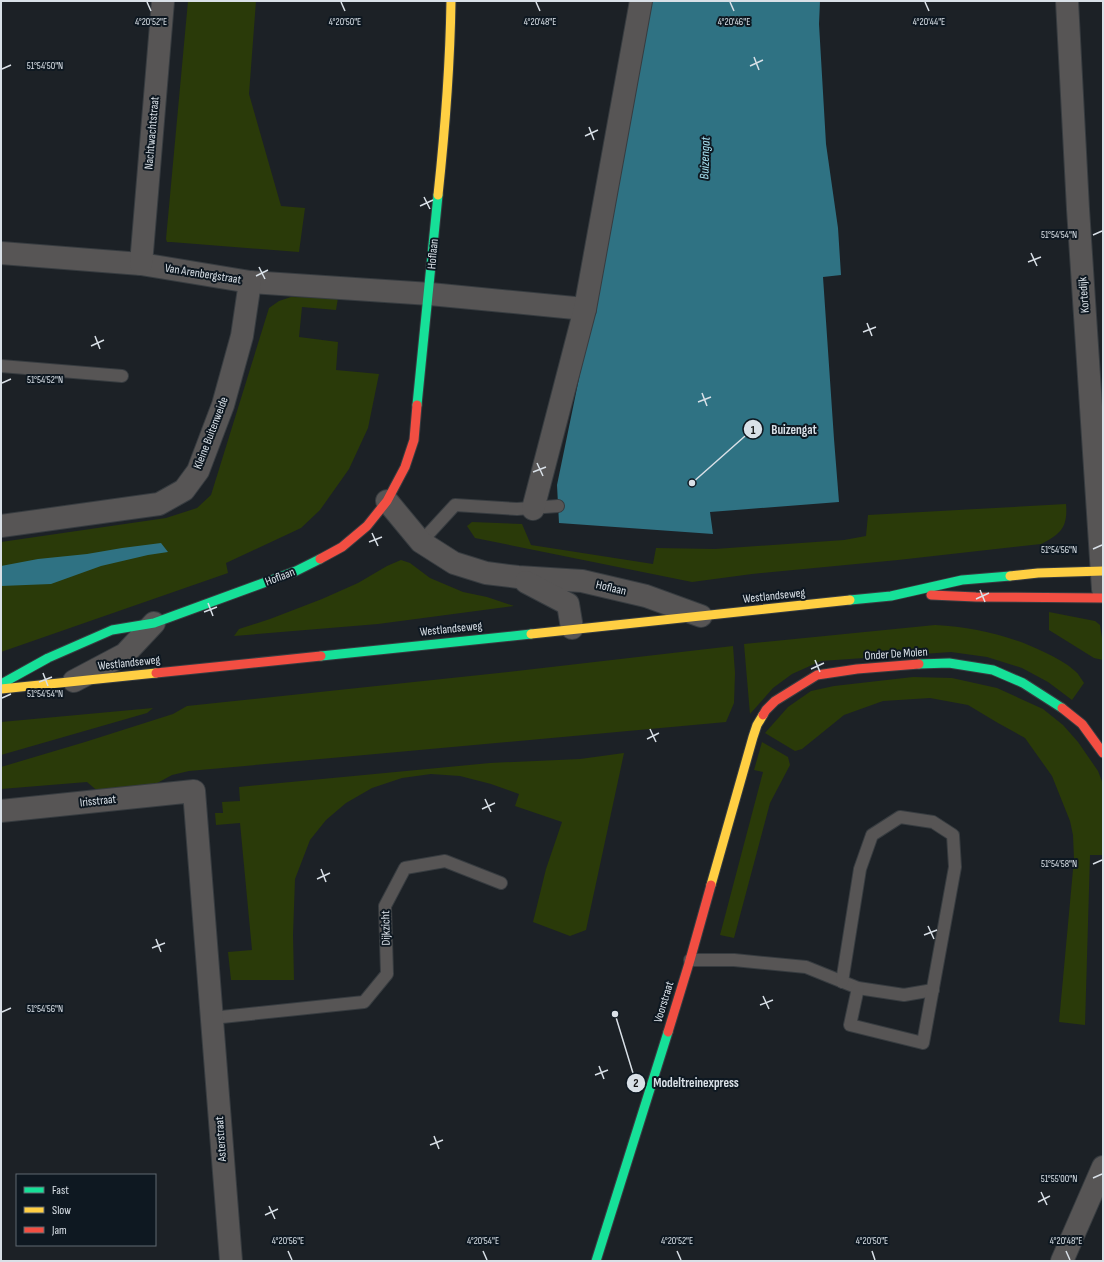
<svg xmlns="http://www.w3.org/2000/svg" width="1104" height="1262" viewBox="0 0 1104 1262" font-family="'Sofia Sans Condensed',sans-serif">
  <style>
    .green { fill: #2a3a09 }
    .water { fill: #2f7283 }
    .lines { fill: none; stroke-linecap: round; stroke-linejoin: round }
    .lane-casing { stroke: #373c40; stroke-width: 14 }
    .street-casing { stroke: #373c40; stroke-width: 24 }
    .fast-casing { stroke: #373c40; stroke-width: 11 }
    .slow-casing { stroke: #373c40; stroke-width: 11 }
    .jam-casing { stroke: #373c40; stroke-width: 11 }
    .lane { stroke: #575555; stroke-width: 12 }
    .street { stroke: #575555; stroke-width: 22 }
    .fast { stroke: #16e098; stroke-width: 9 }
    .slow { stroke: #ffcf43; stroke-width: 9 }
    .jam { stroke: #f24e42; stroke-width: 9 }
    .ticks { fill: none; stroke: #d9e0e7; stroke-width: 1.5 }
    .labels { text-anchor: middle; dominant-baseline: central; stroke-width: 4; stroke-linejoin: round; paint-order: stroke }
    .street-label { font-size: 12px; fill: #d9e0e7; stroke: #0e1821 }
    .water-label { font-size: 13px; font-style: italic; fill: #abe5f5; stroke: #0e1821 }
    .ticks-label { font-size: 10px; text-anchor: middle; fill: #d9e0e7; stroke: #0e1821; stroke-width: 4; stroke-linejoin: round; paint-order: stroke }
    .leader { fill: none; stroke: #d9e0e7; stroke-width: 1.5 }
    .callout-dot { fill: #d9e0e7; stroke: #0e1821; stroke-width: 1.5 }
    .mark-label { font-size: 12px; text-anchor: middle; font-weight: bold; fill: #111 }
    .callout-label { font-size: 13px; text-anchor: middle; font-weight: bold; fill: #d9e0e7; stroke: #0e1821; stroke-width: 4; stroke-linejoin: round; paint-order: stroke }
  </style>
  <rect width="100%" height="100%" fill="#1c2126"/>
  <!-- green -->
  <g class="green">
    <path d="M 188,1 L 256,1 L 249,94 L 281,206 L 305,208 L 299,252 L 171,242 L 167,242 L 166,239 Z"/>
    <path d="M 291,297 L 338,298 L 336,310 L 302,307 L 299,337 L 338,342 L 336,370 L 379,374 L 368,428 L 349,469 L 320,510 L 301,528 L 226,563 L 228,573 L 1,652 L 1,542 L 166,518 L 197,508 L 211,495 L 269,308 L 279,301 Z"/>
    <path d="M 1066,504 C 1068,527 1061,534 1041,544 L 898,560 L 752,574 L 692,582 L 475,538 L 467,526 L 472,522 L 522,524 L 531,545 L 653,564 L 656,548 L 715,549 L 844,540 L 866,536 L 868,515 Z"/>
    <path d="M 401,560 L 410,563 L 430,578 L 463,592 L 487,597 L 514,606 L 378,624 L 234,636 L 239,629 L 270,619 L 322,599 L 358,583 L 387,566 Z"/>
    <path d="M 1049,612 L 1095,621 L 1100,625 L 1103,644 L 1103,660 L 1094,658 L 1049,630 Z"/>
    <path d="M 935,625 C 973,627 1009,635 1044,652 C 1055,657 1066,663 1075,671 C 1079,674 1081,679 1084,683 L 1072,700 L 1048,682 L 1022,668 L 987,657 L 951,652 L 821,661 L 792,674 L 773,688 L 750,714 L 744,644 Z"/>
    <path d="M 733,646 L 735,673 L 734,703 L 726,722 L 189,771 L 172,775 L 148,788 L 100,793 L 87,782 L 1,789 L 1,767 L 85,742 L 173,714 L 187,706 L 508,672 Z"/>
    <path d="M 913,677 L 952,678 L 997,688 L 1043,709 L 1063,725 L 1078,742 L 1098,771 L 1103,784 L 1103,855 L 1090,855 L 1085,1025 L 1059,1022 L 1074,859 L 1073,835 L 1070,821 L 1052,776 L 1025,738 L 998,723 L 968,705 L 930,698 L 883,701 L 844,715 L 802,749 L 795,751 L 765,733 L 788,707 L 811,691 L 834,686 Z"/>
    <path d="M 153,708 L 147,713 L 1,755 L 1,722 Z"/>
    <path d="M 762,742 L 788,757 L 790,765 L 770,803 L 734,938 L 720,935 L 763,772 L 754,770 Z"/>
    <path d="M 624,753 L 586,930 L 570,936 L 533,922 L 546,869 L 562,822 L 515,806 L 519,794 L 491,784 L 460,776 L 431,774 L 402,778 L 372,788 L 346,803 L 326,820 L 310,840 L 295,879 L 293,935 L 294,980 L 231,980 L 228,952 L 252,950 L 240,823 L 216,825 L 215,813 L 223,813 L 222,802 L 240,801 L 239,787 L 490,763 L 580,759 Z"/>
  </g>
  <!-- water -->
  <g class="water">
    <path d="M 650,1 L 820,1 L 819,24 L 826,144 L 838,228 L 841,275 L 823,277 L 834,439 L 839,502 L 710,512 L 713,534 L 559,523 L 557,485 L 596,296 Z"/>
    <path d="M 161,543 L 168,552 L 148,555 L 101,566 L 51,584 L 1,586 L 1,566 L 38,559 L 87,554 L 122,548 Z"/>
  </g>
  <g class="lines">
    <!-- lane casing -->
    <g class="lane-casing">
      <g id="lane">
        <path d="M 1,366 L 122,376"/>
        <path d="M 421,542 L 455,505 L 517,509 L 558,506"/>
        <path d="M 690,960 L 734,960 L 806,967 L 858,988 L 904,995 L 933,990"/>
        <path d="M 842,982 L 860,869 L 872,835 L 900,817 L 933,822 L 953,835 L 955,867 L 923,1043 L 850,1025 L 858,988"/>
        <path d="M 212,1018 L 364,1002 L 387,974 L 385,906 L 405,868 L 445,861 L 501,883"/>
      </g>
    </g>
    <!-- street casing -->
    <g class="street-casing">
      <g id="street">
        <path d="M 1067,1 L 1078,209 L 1103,589"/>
        <path d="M 1,253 L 141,264 L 250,282 L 430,294 L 585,309"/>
        <path d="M 141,264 L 163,1"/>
        <path d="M 387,501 L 421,542 L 454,563 L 486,573 L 518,577 L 582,581 L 646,596 L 701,616"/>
        <path d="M 533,509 L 585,309 L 641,1"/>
        <path d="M 1,526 L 159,504 L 184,490 L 198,471 L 223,405 L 242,336 L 250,282"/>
        <path d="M 526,582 L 568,604 L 572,628"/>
        <path d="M 74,681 L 125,654 L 154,623"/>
        <path d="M 1,811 L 194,791 L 231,1261"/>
        <path d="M 1062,1261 L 1103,1167"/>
      </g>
    </g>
    <!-- fast casing -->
    <g class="fast-casing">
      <g id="fast">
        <path d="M 417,405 L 438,195"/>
        <path d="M 850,600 L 891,596 L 962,580 L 1010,576"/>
        <path d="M 321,656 L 531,634"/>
        <path d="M 919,664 L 949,663 L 993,670 L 1023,683 L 1062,708"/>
        <path d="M 1,684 L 48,658 L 112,630 L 154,623 L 296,571 L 320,559"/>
        <path d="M 596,1261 L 668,1032"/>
      </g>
    </g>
    <!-- slow casing -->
    <g class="slow-casing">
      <g id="slow">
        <path d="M 438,195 C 445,130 450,66 451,1"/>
        <path d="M 1010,576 L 1038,573 L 1103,571"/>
        <path d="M 531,634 L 850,600"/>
        <path d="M 1,689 L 156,673"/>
        <path d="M 711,885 L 753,737 L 757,725 L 763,715"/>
      </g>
    </g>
    <!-- jam casing -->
    <g class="jam-casing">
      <g id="jam">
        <path d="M 320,559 L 342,547 L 367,526 L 387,501 L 405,467 L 414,440 L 417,405"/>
        <path d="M 931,595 L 976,597 L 1103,598"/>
        <path d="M 156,673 L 321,656"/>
        <path d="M 1062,708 L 1082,724 L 1103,753"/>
        <path d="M 763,715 L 766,710 L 775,701 L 817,675 L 857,669 L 919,664"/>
        <path d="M 668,1032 L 690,960 L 711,885"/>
      </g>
    </g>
    <!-- lane -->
    <use href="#lane" class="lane"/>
    <!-- street -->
    <use href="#street" class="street"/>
    <!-- fast -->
    <use href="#fast" class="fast"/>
    <!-- slow -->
    <use href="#slow" class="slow"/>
    <!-- jam -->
    <use href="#jam" class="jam"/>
  </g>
  <!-- ticks -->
  <path class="ticks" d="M 147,2 L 151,11M 341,2 L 345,11M 536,2 L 540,11M 730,2 L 734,11M 925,2 L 929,11M 754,57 L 759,70M 750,66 L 763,60M 2,69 L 11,65M 589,127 L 594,140M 585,136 L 598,130M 424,197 L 430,209M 420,206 L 433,200M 1093,235 L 1102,231M 1031,253 L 1037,266M 1028,262 L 1041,257M 259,267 L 265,279M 256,276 L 268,270M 867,323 L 872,336M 863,332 L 876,327M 95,336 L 100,349M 91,346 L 104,340M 2,383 L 11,379M 702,393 L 707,406M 698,402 L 711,397M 537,463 L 543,476M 533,472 L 546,467M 372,533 L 378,546M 369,542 L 382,537M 1093,549 L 1102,545M 980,590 L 985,602M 976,599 L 989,593M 208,603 L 213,616M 204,612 L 217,607M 815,660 L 820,672M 811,669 L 824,663M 43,673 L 48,686M 39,682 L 52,677M 2,698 L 11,694M 650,729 L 656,742M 647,739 L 659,733M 485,799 L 491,812M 482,809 L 495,803M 1093,864 L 1102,860M 321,869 L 326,882M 317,879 L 330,873M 928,926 L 934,939M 924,935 L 937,930M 156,939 L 161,952M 152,948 L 165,943M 763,996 L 769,1009M 760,1005 L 773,1000M 2,1012 L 11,1008M 599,1066 L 604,1079M 595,1075 L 608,1070M 434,1136 L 439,1149M 430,1145 L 443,1140M 1093,1178 L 1102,1174M 1041,1192 L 1047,1205M 1038,1202 L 1050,1196M 269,1206 L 275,1219M 265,1215 L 278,1209M 288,1251 L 292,1260M 483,1251 L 487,1260M 677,1251 L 681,1260M 872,1251 L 875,1260M 1066,1251 L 1070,1260"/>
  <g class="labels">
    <!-- street labels -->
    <g class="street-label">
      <text transform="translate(152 133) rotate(-85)">Nachtwachtstraat</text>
      <text transform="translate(433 254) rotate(-85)">Hoflaan</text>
      <text transform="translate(203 274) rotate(9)">Van Arenbergstraat</text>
      <text transform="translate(1084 295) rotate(-94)">Kortedijk</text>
      <text transform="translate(211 433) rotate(-69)">Kleine Buitenweide</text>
      <text transform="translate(280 577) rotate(-21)">Hoflaan</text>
      <text transform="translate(611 588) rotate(13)">Hoflaan</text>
      <text transform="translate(774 596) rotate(-6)">Westlandseweg</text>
      <text transform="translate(451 629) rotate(-6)">Westlandseweg</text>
      <text transform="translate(896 654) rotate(-4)">Onder De Molen</text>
      <text transform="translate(129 663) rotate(-6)">Westlandseweg</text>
      <text transform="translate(98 801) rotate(-6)">Irisstraat</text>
      <text transform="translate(386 928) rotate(-91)">Dijkzicht</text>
      <text transform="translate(664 1002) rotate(-73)">Voorstraat</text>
      <text transform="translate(221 1139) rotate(-94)">Asterstraat</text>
    </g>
    <!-- water labels -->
    <g class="water-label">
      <text transform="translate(705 158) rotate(-88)">Buizengat</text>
    </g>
  </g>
  <g class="ticks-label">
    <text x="151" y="25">4°20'52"E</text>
    <text x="345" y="25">4°20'50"E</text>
    <text x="540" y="25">4°20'48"E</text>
    <text x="734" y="25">4°20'46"E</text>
    <text x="929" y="25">4°20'44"E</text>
    <text x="45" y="69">51°54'50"N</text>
    <text x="1059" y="238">51°54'54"N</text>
    <text x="45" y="383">51°54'52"N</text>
    <text x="1059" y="553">51°54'56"N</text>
    <text x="45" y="697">51°54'54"N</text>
    <text x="1059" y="867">51°54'58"N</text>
    <text x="45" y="1012">51°54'56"N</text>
    <text x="1059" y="1182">51°55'00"N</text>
    <text x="288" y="1244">4°20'56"E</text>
    <text x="483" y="1244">4°20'54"E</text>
    <text x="677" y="1244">4°20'52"E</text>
    <text x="872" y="1244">4°20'50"E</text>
    <text x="1066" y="1244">4°20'48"E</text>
  </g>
  <!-- callouts -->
  <path class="leader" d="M692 483L753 429M615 1014L636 1083"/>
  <g class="callout-dot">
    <circle cx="692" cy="483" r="4"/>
    <circle cx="615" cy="1014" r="4"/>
    <circle cx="753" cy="429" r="10"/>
    <circle cx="636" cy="1083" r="10"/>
  </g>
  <g class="mark-label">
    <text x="753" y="434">1</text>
    <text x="636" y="1087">2</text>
  </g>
  <g class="callout-label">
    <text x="794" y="434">Buizengat</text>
    <text x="696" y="1087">Modeltreinexpress</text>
  </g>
  <!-- border -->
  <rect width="1104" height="1262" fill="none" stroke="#d9e0e7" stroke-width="4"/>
  <!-- legend -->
  <rect x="16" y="1174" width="140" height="72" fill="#0e1821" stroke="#5f6870"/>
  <rect x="24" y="1187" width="20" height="6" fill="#16e098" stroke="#5f6870"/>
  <text x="52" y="1194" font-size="12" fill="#d9e0e7">Fast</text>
  <rect x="24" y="1207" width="20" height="6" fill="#ffcf43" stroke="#5f6870"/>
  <text x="52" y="1214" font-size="12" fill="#d9e0e7">Slow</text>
  <rect x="24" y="1227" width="20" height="6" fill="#f24e42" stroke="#5f6870"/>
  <text x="52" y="1234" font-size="12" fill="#d9e0e7">Jam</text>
</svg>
